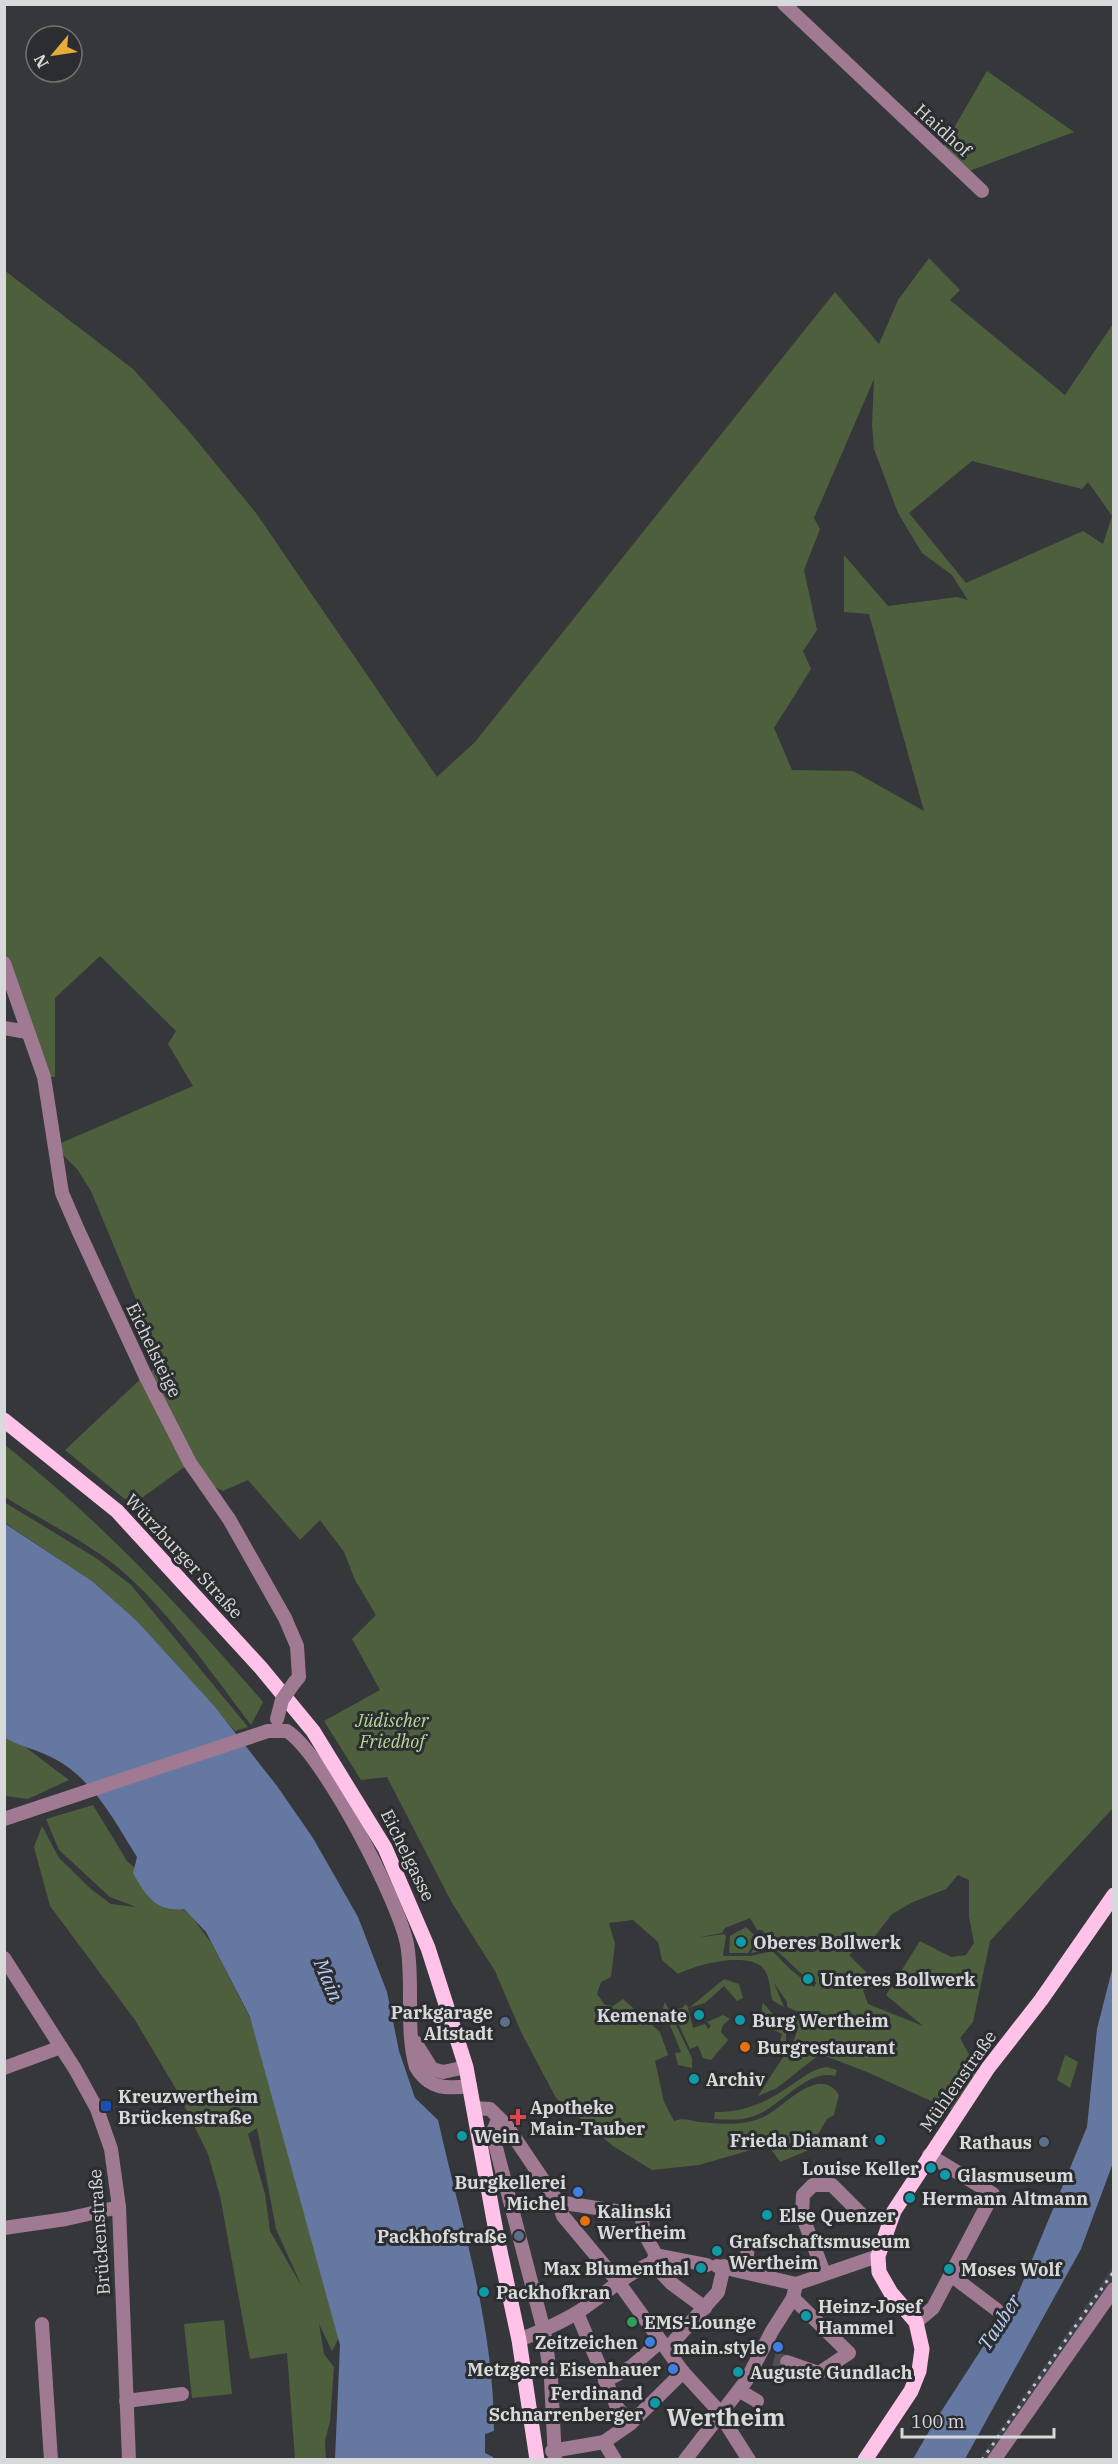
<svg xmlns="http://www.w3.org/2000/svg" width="1118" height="2464" viewBox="0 0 1118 2464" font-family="'IBM Plex Serif',serif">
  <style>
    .built { fill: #3c414a }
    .green { fill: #4e5f3e; fill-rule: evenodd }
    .water { fill: #6578a1 }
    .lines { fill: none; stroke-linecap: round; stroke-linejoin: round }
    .minor-tunnel { stroke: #4d4f52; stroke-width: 14; stroke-dasharray: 14 7; stroke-linecap: butt }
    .minor { stroke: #9f7a92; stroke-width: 14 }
    .major { stroke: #ffc2e9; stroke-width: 15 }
    .rail { stroke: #c5c6c8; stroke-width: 3; stroke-dasharray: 3 6; stroke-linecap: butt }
    .minor-bridge { stroke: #9f7a92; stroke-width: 14 }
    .culture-dot { fill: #0f9aa8; stroke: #2b2d30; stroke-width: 2 }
    .service-dot { fill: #5c6f8a; stroke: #2b2d30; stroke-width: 2 }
    .food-dot { fill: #e8710a; stroke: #2b2d30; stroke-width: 2 }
    .transit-dot { fill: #1a4fb4; stroke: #2b2d30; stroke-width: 2 }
    .health-dot { fill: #e0444e; stroke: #2b2d30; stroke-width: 2 }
    .shop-dot { fill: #3f7fe0; stroke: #2b2d30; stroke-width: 2 }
    .leisure-dot { fill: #2e9e5b; stroke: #2b2d30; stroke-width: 2 }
    .labels { text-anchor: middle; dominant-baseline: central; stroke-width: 6; stroke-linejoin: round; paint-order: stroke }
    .street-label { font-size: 18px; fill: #d8d9db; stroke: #2b2d30 }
    .park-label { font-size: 18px; font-style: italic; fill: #b7d995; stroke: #2b2d30 }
    .poi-label { font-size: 18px; font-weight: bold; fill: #d8d9db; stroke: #2b2d30; text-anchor: start }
    .water-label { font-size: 20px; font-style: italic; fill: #bccff6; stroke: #2b2d30 }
    .district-label { font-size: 24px; font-weight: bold; fill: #d8d9db; stroke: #2b2d30 }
  </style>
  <rect width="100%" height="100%" fill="#35373a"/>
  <!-- built -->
  <path class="built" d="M 1113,2266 L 1113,2278 L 1071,2343 L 988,2459 L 979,2460 Z"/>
  <!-- green -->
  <g class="green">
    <path d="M 987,71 L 1074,132 L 964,173 L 940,152 Z"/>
    <path d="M 929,258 L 960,290 L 950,300 L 1065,395 L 1113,324 L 1113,1808 L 990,1941 L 973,2022 L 960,2038 L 978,2071 L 951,2110 L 867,2072 L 820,2054 L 777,2088 L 758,2096 L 789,2048 L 814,2056 L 817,2050 L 792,2045 L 797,2031 L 793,2020 L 799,2012 L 787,2007 L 787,2002 L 774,1983 L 784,2007 L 772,2000 C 770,1990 770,1976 763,1968 C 747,1951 695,1965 678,1974 L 662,1960 L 658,1942 L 633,1920 L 609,1923 L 615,1944 L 611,1977 L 601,1982 L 597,1994 L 605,2005 L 613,2006 L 623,1999 L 660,2032 L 668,2055 L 655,2061 L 664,2102 L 674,2121 C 684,2117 690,2121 701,2122 C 722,2124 741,2126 761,2118 C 784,2109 818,2063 839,2095 L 834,2115 L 827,2119 L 809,2150 L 780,2162 L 768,2145 L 699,2165 L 652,2170 L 613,2146 L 556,2098 L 521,2032 L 495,1971 L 452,1903 L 387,1777 L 361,1780 L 324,1721 L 380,1690 L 352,1639 L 376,1615 L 355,1580 L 344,1552 L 320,1520 L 300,1540 L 248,1480 L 223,1491 L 201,1481 L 190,1463 L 132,1505 L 65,1450 L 145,1375 L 163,1364 L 91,1191 L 77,1169 L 54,1146 L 193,1086 L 168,1044 L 176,1031 L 100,956 L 55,998 L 55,1077 L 44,1077 L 5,962 L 4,270 L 133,369 L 188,430 L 256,513 L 437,777 L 475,742 L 835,292 L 879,344 L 898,300 ZM 874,379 L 872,425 L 874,449 L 898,513 L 922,553 L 952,575 L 968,600 L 957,597 L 888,606 L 844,555 L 844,612 L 869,614 L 924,811 L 853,771 L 792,770 L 774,728 L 811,669 L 803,651 L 817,630 L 804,570 L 820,529 L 814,518 ZM 972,461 L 1082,489 L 1088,482 L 1112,516 L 1103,544 L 1083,531 L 966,583 L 909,513 ZM 958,1875 L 969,1880 L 969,1917 L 974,1943 L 966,1955 L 951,1957 L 920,1941 L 886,1995 L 923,2026 L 868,2004 L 863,1990 L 873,1988 L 876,1982 L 849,1955 L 875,1936 L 892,1914 L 913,1902 L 946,1889 ZM 750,1918 L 757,1930 L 762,1930 L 771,1940 L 766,1943 L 759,1941 L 751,1953 L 774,1948 L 805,1977 L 813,1977 L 816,1983 L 814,1987 C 806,1983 781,1962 773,1951 L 750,1956 L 723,1956 L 726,1936 L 724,1934 L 696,1938 L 722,1933 L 725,1928 Z"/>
    <path d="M 5,1445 C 100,1520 184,1610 263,1702 L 251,1725 C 211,1672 159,1597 107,1559 C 75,1536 38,1518 5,1497 Z"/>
    <path d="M 4,1502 L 96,1558 L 131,1585 L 248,1727 L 235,1731 L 137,1621 L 92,1581 L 5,1523 Z"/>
    <path d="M 4,1731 L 69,1780 L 28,1799 L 5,1796 Z"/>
    <path d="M 93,1805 L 127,1861 L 192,1917 L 212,1944 L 251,2020 L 324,2259 L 342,2332 L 332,2351 L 319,2324 L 324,2354 L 334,2367 L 330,2421 L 325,2441 L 326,2459 L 295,2459 L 287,2353 L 250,2359 L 220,2196 L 208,2154 L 176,2089 L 135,2020 L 50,1906 L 34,1847 L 42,1826 L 59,1858 L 92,1890 L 111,1904 L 136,1907 L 110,1897 L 59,1850 L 46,1819 ZM 257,2128 L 276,2229 L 302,2287 L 270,2231 L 265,2194 L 248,2134 Z"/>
    <path d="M 746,1927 L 757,1938 L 748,1953 L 729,1953 L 730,1936 Z"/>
    <path d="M 724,1979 L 739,1984 L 743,1998 L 737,2001 L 724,1986 L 705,2003 L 688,2008 L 693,2028 L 705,2024 L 708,2029 L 711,2026 L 707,2022 L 723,2015 L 730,2019 L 723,2025 L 721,2032 L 728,2040 L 711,2060 L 703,2058 L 698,2046 L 690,2049 L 672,2010 L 682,2008 L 686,2004 L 689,2008 Z"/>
    <path d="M 665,2002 L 692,2058 L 692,2068 L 678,2065 L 675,2053 L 681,2052 L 663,2008 Z"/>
    <path d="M 763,2003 L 786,2029 L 786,2043 L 780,2041 L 782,2034 C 770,2029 758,2016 763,2003 Z"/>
    <path d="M 1065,2055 L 1078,2062 L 1070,2088 L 1057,2080 Z"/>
    <path d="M 827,2067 L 837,2070 L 835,2076 C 807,2069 782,2105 757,2115 C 743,2121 729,2120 714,2119 L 715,2112 C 743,2113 767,2102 790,2086 C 802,2078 812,2069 827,2067 Z"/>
    <path d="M 224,2320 L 232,2394 L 192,2398 L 184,2324 Z"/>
  </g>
  <!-- water -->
  <g class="water">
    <path d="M 4,1523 L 92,1581 L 137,1621 L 215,1707 L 277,1786 L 313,1838 L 358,1917 L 387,1992 L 399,2051 L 415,2098 L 438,2120 C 461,2222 494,2325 494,2431 L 485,2434 L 485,2453 L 493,2457 L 493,2459 L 335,2459 L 340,2345 L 250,2017 L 206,1932 L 184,1909 C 156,1912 146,1896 133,1873 L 137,1857 C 115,1822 93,1779 55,1759 C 39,1750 21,1747 5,1738 Z"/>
    <path d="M 1113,1966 L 1113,2163 L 1081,2249 L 965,2459 L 913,2459 L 935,2421 L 1019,2291 L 1087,2127 L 1097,2029 Z"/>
  </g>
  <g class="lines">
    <!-- minor-tunnel -->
    <g class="minor-tunnel">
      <path d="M 747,2254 L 752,2240"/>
      <path d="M 774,2359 L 787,2362"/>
    </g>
    <!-- minor -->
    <g class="minor">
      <path d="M 784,4 L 982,191"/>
      <path d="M 4,963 L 44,1077 L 62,1193 L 78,1230 L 145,1375 L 190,1463 L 229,1519 L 285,1618 L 297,1646 L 299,1677 L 294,1683"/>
      <path d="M 4,1028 L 27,1032"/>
      <path d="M 4,1819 L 268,1731 L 287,1731 C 324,1755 398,1900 407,1944 C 414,1982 405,2030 416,2067 C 429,2089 446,2089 470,2086"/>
      <path d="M 4,1958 L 75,2069 L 97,2109 L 111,2149 L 119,2207 L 129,2460"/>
      <path d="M 415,2042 L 432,2069 L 443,2072 L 466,2067"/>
      <path d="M 4,2068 L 61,2047"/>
      <path d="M 475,2108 L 490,2109 L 506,2125 L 558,2202 L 563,2216 L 619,2283 L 683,2372 L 716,2408 L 749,2460"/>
      <path d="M 499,2118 L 493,2131 L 494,2140 L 544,2331 L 551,2379 L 555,2460"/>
      <path d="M 558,2202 L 642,2215 L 643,2231 L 656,2255 L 707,2265"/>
      <path d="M 4,2228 L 66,2219 L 119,2207"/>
      <path d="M 652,2263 L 671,2283 L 705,2308"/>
      <path d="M 717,2266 L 796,2284"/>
      <path d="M 746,2270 L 747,2254"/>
      <path d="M 824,2273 L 802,2215 L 803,2195 L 813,2185 L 832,2185 L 865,2218"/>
      <path d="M 952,2276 L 997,2310"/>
      <path d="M 796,2284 L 878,2256"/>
      <path d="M 577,2313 L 617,2407 L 630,2424"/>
      <path d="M 916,2322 L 933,2308 L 993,2194 L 929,2155"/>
      <path d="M 42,2324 L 51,2460"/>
      <path d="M 519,2340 C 539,2332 559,2324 578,2312 C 603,2296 625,2274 652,2263 L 656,2255"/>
      <path d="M 667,2349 L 718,2292 L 724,2266"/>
      <path d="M 787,2362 L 819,2373 L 849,2353 L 793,2298"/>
      <path d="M 605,2381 L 631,2367 L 661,2341"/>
      <path d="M 740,2391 L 757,2401"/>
      <path d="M 126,2401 L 182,2394"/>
      <path d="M 604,2442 L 615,2460"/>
      <path d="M 552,2451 L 604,2442 L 630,2424 L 683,2372"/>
      <path d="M 685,2460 L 746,2381 L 772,2331 L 793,2298 L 796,2284"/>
      <path d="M 994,2460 L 1114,2289"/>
    </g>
    <!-- major -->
    <g class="major">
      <path d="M 4,1420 L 117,1511 L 261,1668 L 313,1731 L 385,1848 L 428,1948 L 466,2067 L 497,2237 L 519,2340 L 537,2460"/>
      <path d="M 865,2460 L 911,2391 L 919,2371 L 922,2349 L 916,2322 L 891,2293 L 879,2272 L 878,2256 L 894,2211 L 988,2068 L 1041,2000 L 1114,1895"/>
    </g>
    <!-- rail -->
    <path class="rail" d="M 982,2460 L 1114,2271"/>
    <!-- minor-bridge -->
    <path class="minor-bridge" d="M 277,1719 L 282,1700 L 294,1683"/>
  </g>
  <!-- markers -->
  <g class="culture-dot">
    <circle cx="741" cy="1942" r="6"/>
    <circle cx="808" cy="1979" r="6"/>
    <circle cx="699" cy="2015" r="6"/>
    <circle cx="740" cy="2020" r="6"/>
    <circle cx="694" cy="2079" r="6"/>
    <circle cx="462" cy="2136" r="6"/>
    <circle cx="880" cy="2140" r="6"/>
    <circle cx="931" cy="2168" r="6"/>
    <circle cx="945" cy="2175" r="6"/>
    <circle cx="910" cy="2198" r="6"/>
    <circle cx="767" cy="2215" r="6"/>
    <circle cx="717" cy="2251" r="6"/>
    <circle cx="701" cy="2268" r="6"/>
    <circle cx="949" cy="2269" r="6"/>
    <circle cx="484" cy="2292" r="6"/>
    <circle cx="806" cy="2316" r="6"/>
    <circle cx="738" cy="2372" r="6"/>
    <circle cx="655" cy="2403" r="6"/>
  </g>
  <g class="service-dot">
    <circle cx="505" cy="2022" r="6"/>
    <circle cx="1044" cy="2142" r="6"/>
    <circle cx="519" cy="2236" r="6"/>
  </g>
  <g class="food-dot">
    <circle cx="745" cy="2047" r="6"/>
    <circle cx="585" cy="2221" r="6"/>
  </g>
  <rect class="transit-dot" x="100" y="2100" width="12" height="12" rx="3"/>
  <path class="health-dot" d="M515 2108h6v6h6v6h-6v6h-6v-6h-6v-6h6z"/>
  <g class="shop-dot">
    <circle cx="578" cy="2192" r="6"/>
    <circle cx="650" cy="2342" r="6"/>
    <circle cx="778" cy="2347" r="6"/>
    <circle cx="673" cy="2369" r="6"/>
  </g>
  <circle class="leisure-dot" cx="632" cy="2322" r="6"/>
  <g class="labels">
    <!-- street labels -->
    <g class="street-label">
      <text transform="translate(943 130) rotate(42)">Haidhof</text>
      <text transform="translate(154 1350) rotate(64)">Eichelsteige</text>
      <text transform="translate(184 1556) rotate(47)">Würzburger Straße</text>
      <text transform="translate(408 1855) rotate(64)">Eichelgasse</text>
      <text transform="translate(958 2081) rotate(-55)">Mühlenstraße</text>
      <text transform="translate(99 2232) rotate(-94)">Brückenstraße</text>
    </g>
    <!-- park labels -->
    <g class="park-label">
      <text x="392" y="1720">Jüdischer<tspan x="392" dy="21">Friedhof</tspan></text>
    </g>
    <!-- poi labels -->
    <g class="poi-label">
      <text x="753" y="1942">Oberes Bollwerk</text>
      <text x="820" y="1979">Unteres Bollwerk</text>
      <text x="493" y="2012" text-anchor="end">Parkgarage<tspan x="493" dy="21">Altstadt</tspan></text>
      <text x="687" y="2015" text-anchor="end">Kemenate</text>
      <text x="752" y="2020">Burg Wertheim</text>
      <text x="757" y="2047">Burgrestaurant</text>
      <text x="706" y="2079">Archiv</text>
      <text x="118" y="2096">Kreuzwertheim<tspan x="118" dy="21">Brückenstraße</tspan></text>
      <text x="530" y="2107">Apotheke<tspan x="530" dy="21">Main-Tauber</tspan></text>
      <text x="474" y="2136">Wein</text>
      <text x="868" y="2140" text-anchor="end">Frieda Diamant</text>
      <text x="1032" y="2142" text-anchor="end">Rathaus</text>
      <text x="919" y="2168" text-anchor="end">Louise Keller</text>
      <text x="957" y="2175">Glasmuseum</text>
      <text x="566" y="2182" text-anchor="end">Burgkellerei<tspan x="566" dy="21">Michel</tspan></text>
      <text x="922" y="2198">Hermann Altmann</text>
      <text x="597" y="2211">Kalinski<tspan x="597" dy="21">Wertheim</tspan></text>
      <text x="779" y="2215">Else Quenzer</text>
      <text x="507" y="2236" text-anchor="end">Packhofstraße</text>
      <text x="729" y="2241">Grafschaftsmuseum<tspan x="729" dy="21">Wertheim</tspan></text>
      <text x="689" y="2268" text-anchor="end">Max Blumenthal</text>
      <text x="961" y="2269">Moses Wolf</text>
      <text x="496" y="2292">Packhofkran</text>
      <text x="818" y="2306">Heinz-Josef<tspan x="818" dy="21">Hammel</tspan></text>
      <text x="644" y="2322">EMS-Lounge</text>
      <text x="638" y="2342" text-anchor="end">Zeitzeichen</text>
      <text x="766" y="2347" text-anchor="end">main.style</text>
      <text x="661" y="2369" text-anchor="end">Metzgerei Eisenhauer</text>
      <text x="750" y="2372">Auguste Gundlach</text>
      <text x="643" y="2393" text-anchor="end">Ferdinand<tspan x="643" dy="21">Schnarrenberger</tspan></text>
    </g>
    <!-- water labels -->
    <g class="water-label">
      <text transform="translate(329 1980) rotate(67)">Main</text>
      <text transform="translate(999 2322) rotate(-57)">Tauber</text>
    </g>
    <!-- district labels -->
    <g class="district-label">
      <text x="726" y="2417">Wertheim</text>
    </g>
  </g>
  <!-- border -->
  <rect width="1118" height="2464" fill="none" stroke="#d8d9db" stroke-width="12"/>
  <!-- north arrow -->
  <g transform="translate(54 54) rotate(241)"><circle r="28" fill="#2b2d30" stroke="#707274" stroke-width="1.5"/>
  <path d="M0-4.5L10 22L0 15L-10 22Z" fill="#e7ac37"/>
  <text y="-9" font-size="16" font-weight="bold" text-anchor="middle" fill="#d8d9db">N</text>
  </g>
  <!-- scale -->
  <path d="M902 2428v9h152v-9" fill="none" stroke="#d8d9db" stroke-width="3"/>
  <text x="911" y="2428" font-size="18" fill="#d8d9db" stroke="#2b2d30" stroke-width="4.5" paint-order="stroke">100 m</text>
</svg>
